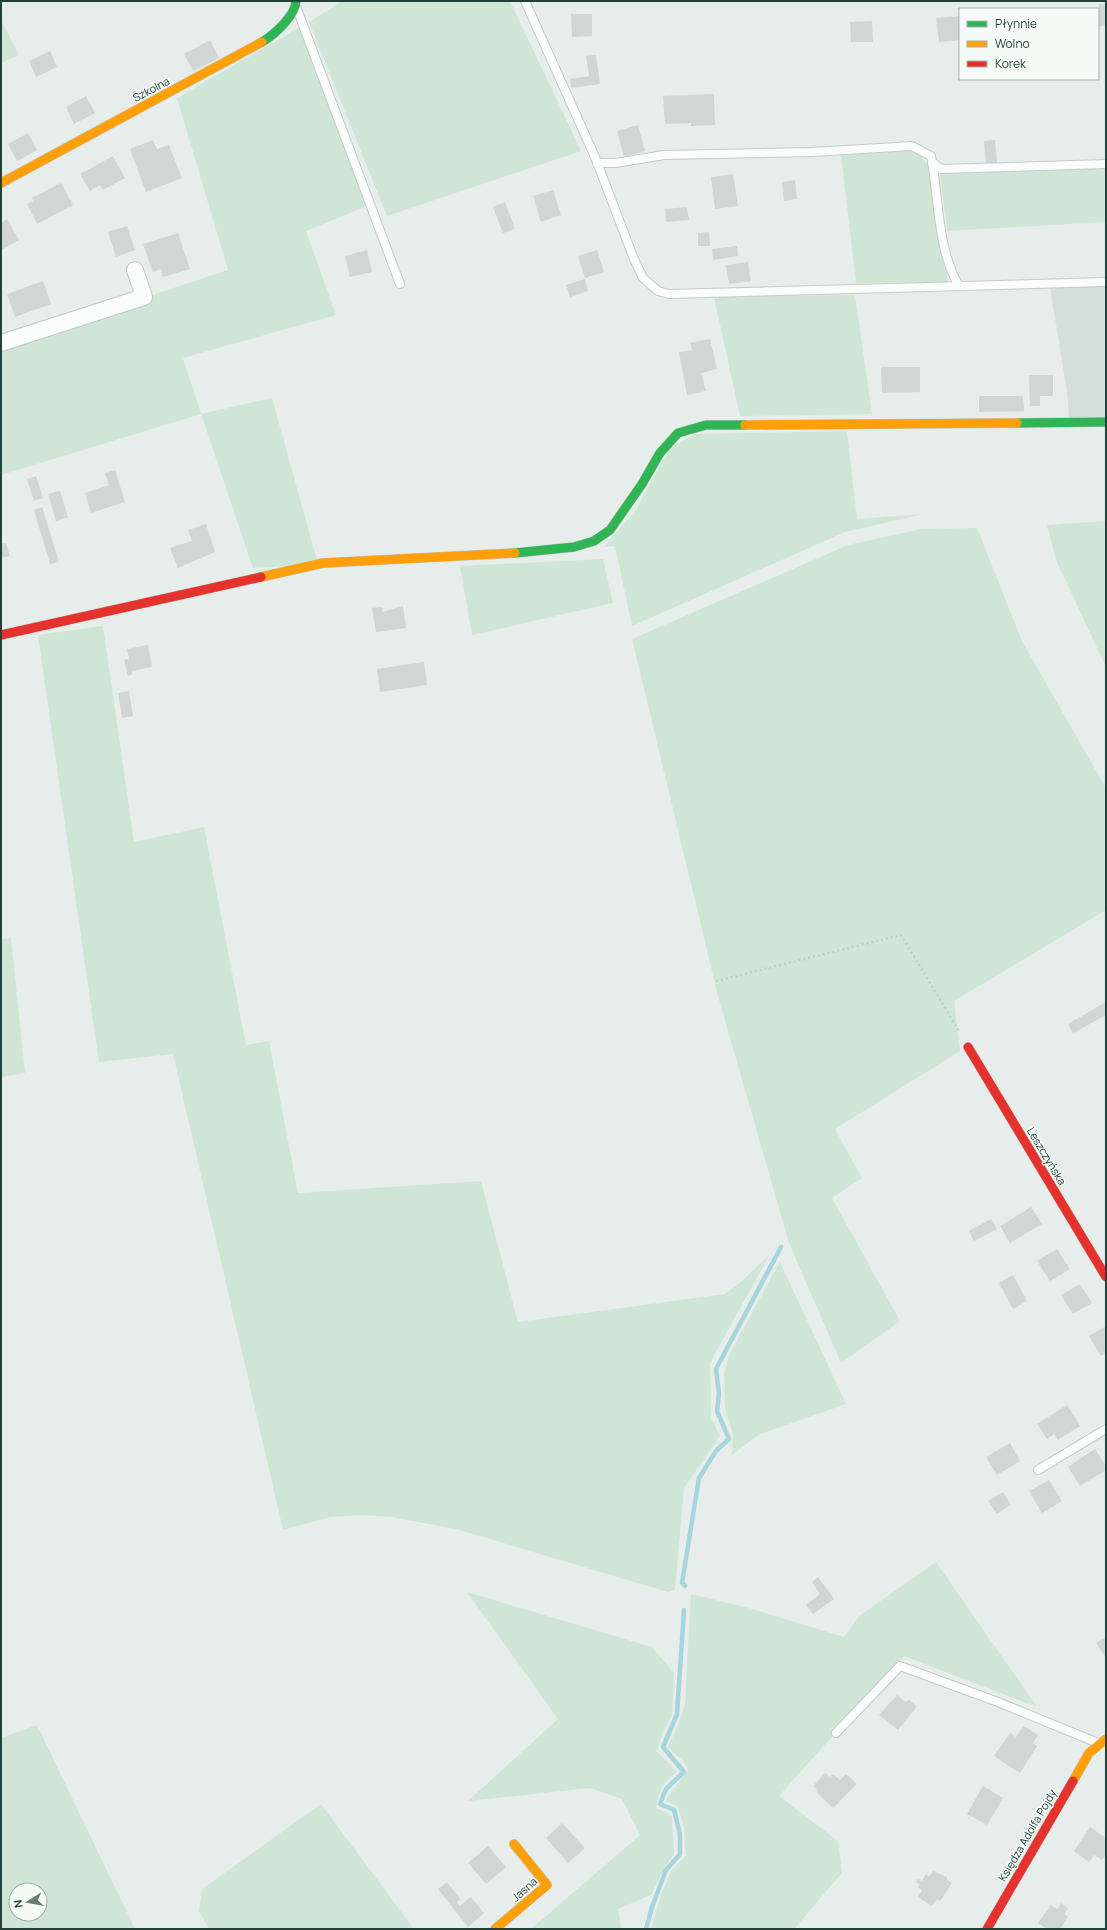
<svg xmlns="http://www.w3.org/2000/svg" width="1107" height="1930" viewBox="0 0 1107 1930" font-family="Manrope,sans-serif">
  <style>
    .built { fill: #d4deda }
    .green { fill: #cfe6d6; fill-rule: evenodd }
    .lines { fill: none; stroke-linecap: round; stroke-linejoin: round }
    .stream { stroke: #a6d6dc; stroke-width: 4.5 }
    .building { fill: #d1d6d4 }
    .lane-casing { stroke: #c4cac7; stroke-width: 10 }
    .street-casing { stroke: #c4cac7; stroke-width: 18 }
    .fast-casing { stroke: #c2cac7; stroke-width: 10 }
    .slow-casing { stroke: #c2cac7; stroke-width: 10 }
    .jam-casing { stroke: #c2cac7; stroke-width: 10 }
    .path { stroke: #c6cecc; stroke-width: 2.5; stroke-dasharray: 2 3; stroke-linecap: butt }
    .lane { stroke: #fbfcfc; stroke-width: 8 }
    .street { stroke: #fbfcfc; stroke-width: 16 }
    .fast { stroke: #30b455; stroke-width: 9 }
    .slow { stroke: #ff9f0a; stroke-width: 9 }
    .jam { stroke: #e5322d; stroke-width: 9 }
    .labels { text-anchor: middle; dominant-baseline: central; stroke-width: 3; stroke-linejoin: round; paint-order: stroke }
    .street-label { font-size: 11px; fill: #224239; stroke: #f6fbf8 }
  </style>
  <rect width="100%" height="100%" fill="#e7edea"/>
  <!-- built -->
  <path class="built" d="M 1106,278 L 1106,423 L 1069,422 L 1068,398 L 1049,281 Z"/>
  <!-- green -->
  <g class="green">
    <path d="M 342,1 L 510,1 L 581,151 L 387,216 L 309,22 Z"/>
    <path d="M 1,20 L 19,55 L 1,63 Z"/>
    <path d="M 300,27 L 367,206 L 306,231 L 336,315 L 183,358 L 201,414 L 272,398 L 318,564 L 253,568 L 201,414 L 1,475 L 1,345 L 228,270 L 177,98 Z"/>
    <path d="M 908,150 L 919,155 L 928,164 L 948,282 L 856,283 L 841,154 Z"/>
    <path d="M 1106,167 L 1106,222 L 947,231 L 940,174 Z"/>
    <path d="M 855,295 L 872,414 L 740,416 L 714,297 Z"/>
    <path d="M 847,431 L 857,519 L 923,514 L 845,532 L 632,626 L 615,546 L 604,547 L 636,509 L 669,449 L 695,434 Z"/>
    <path d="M 1106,521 L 1106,667 L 1056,560 L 1047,525 Z"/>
    <path d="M 977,528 L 1022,641 L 1106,788 L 1106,910 L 954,1001 L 960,1051 L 835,1129 L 862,1178 L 832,1198 L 900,1321 L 841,1363 L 789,1243 L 718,996 L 632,639 L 848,545 L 921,529 Z"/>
    <path d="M 603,559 L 613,603 L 472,635 L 460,566 Z"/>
    <path d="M 103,626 L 134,842 L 204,827 L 246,1045 L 269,1041 L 298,1193 L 481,1181 L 518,1322 L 725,1294 L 742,1281 L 770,1254 L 710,1363 L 711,1418 L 720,1436 L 684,1488 L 675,1590 L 668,1592 L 456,1529 L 391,1517 L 362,1515 L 330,1517 L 283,1530 L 173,1054 L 99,1062 L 38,635 Z"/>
    <path d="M 11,938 L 25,1073 L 1,1077 L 1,939 Z"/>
    <path d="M 780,1262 L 846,1404 L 758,1435 L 732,1455 L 733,1434 L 725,1410 L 724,1373 L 730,1353 Z"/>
    <path d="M 936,1562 L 1037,1707 L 904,1656 L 779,1796 L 838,1841 L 842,1873 L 794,1929 L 651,1929 L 661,1895 L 671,1871 L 686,1856 L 684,1828 L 678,1806 L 665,1801 L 688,1770 L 685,1763 L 668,1747 L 678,1725 L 685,1704 L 691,1594 L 749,1608 L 844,1637 L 859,1616 Z"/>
    <path d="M 467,1592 L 652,1647 L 674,1673 L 672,1715 L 662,1734 L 657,1752 L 677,1772 C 662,1783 659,1790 656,1808 L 672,1816 L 674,1854 L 665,1867 L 651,1895 L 618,1909 L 621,1929 L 531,1929 L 640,1835 L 622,1799 L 590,1788 L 468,1801 L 558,1719 Z"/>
    <path d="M 37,1725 L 135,1929 L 1,1929 L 1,1738 ZM 16,1890 L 40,1890 L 40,1914 L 16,1914 Z"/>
    <path d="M 321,1804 L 414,1929 L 209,1929 L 199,1911 L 202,1889 Z"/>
  </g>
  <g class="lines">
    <!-- stream -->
    <g class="stream">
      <path d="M 685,1586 L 682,1583 L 699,1478 L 716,1451 L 729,1439 L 717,1411 L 719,1394 L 716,1369 L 781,1247"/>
      <path d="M 646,1929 L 652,1907 L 666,1870 L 680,1854 L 680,1834 L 674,1810 L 660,1804 L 666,1789 L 684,1772 L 663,1747 L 677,1714 L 684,1610"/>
    </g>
  </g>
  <!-- building -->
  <g class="building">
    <rect x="1099" y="4" width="7" height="22"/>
    <path d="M 571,14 L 592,14 L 592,36 L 572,37 Z"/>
    <path d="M 960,16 L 960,40 L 939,42 L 936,18 Z"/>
    <path d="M 872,21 L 873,42 L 851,42 L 850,22 Z"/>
    <path d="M 210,40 L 219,58 L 193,71 L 184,54 Z"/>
    <path d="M 50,51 L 57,67 L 36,77 L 29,61 Z"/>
    <path d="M 596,55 L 600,84 L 571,88 L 570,79 L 589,76 L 586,56 Z"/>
    <path d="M 714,94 L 715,125 L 691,126 L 691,123 L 665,124 L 663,96 Z"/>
    <path d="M 86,96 L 95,113 L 74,124 L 66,107 Z"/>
    <path d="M 638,125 L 645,151 L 624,157 L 617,131 Z"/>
    <path d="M 28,133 L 37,150 L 17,161 L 8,144 Z"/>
    <path d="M 153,140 L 157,149 L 169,145 L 182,178 L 146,192 L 130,149 Z"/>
    <path d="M 995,140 L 997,163 L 986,164 L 984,141 Z"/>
    <path d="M 113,156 L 125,178 L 103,190 L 100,185 L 90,191 L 80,174 Z"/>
    <path d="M 733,174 L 738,206 L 715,209 L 711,177 Z"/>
    <path d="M 795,180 L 797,199 L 784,201 L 782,182 Z"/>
    <path d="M 61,183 L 73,205 L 37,224 L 27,204 L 33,201 L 32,198 Z"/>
    <path d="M 553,190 L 561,215 L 541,222 L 533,196 Z"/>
    <path d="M 505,202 L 515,229 L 503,233 L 493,207 Z"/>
    <path d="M 687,207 L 689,220 L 666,222 L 665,209 Z"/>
    <path d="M 7,219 L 19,240 L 1,250 L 1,223 Z"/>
    <path d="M 127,226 L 135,250 L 116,257 L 108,232 Z"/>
    <path d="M 709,232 L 710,246 L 698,246 L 698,233 Z"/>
    <path d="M 178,233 L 190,269 L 163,277 L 161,269 L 153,272 L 143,244 Z"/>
    <path d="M 737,246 L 738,256 L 713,260 L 712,249 Z"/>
    <path d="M 367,250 L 372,272 L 350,277 L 345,256 Z"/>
    <path d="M 597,250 L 604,272 L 585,278 L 578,256 Z"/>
    <path d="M 748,262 L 751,281 L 729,284 L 726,265 Z"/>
    <path d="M 585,279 L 588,291 L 570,297 L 566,285 Z"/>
    <path d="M 43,281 L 51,304 L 15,317 L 7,294 Z"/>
    <path d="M 710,339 L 717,369 L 701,373 L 706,391 L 687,395 L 679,352 L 692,350 L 690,343 Z"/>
    <path d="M 881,367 L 920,367 L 920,392 L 882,393 Z"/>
    <path d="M 1029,375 L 1053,375 L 1053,396 L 1040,396 L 1040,406 L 1030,406 Z"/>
    <path d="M 979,396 L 1023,396 L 1024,411 L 979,412 Z"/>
    <path d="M 115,470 L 125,502 L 91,513 L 85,493 L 109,485 L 105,473 Z"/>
    <path d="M 36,476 L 43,498 L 34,501 L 27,479 Z"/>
    <path d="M 60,491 L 68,517 L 56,521 L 48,494 Z"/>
    <path d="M 42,507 L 59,562 L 50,564 L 34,510 Z"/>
    <path d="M 206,524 L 215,552 L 178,568 L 170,548 L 192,541 L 188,530 Z"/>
    <path d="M 6,543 L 10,556 L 1,558 L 1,544 Z"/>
    <path d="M 403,606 L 406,628 L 376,632 L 372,608 L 382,607 L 382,612 Z"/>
    <path d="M 148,645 L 152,667 L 132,671 L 132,675 L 128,676 L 124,660 L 129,659 L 127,649 Z"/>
    <path d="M 424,662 L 427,685 L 380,692 L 377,669 Z"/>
    <path d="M 129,691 L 133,716 L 122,718 L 118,693 Z"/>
    <path d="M 1106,1002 L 1106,1015 L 1073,1033 L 1068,1024 Z"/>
    <path d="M 1031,1207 L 1042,1224 L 1010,1243 L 1000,1226 Z"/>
    <path d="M 991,1219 L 997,1229 L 974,1241 L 969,1231 Z"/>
    <path d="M 1057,1249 L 1070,1269 L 1050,1281 L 1037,1261 Z"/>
    <path d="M 1013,1275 L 1027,1301 L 1013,1309 L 999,1283 Z"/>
    <path d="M 1080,1284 L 1092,1303 L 1073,1314 L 1061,1295 Z"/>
    <path d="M 1106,1326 L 1106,1353 L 1101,1356 L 1089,1336 Z"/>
    <path d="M 1067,1405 L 1080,1426 L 1058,1440 L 1054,1434 L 1047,1439 L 1037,1424 Z"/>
    <path d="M 1010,1443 L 1020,1461 L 997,1475 L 986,1457 Z"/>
    <path d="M 1095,1449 L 1106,1466 L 1106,1470 L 1080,1486 L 1068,1467 Z"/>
    <path d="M 1049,1480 L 1062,1501 L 1042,1513 L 1029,1491 Z"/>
    <path d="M 1003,1492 L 1011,1505 L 997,1514 L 988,1501 Z"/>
    <path d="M 818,1577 L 834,1599 L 813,1614 L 806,1605 L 820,1594 L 812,1582 Z"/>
    <path d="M 1106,1637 L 1106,1658 L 1096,1643 Z"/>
    <path d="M 897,1695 L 905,1702 L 909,1700 L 916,1706 L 915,1709 L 898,1730 L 879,1715 Z"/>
    <path d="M 1024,1726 L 1038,1735 L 1033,1743 L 1037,1746 L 1020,1773 L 994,1756 L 1010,1733 L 1016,1737 Z"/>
    <path d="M 825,1773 L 830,1777 L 833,1774 L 840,1780 L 846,1774 L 857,1784 L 833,1808 L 816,1792 L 817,1790 L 813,1786 Z"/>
    <path d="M 983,1786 L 1003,1798 L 987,1825 L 967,1814 Z"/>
    <path d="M 562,1823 L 585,1848 L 568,1863 L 546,1838 Z"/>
    <path d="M 1090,1827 L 1106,1838 L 1106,1855 L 1102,1860 L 1094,1855 L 1089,1862 L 1074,1851 Z"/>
    <path d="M 488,1846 L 506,1867 L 486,1884 L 468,1863 Z"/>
    <path d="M 933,1871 L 947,1877 L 947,1880 L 952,1883 L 940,1901 L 937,1899 L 932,1906 L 918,1897 L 922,1890 L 918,1887 L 920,1885 L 916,1882 L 918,1879 L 922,1881 L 926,1874 L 929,1877 Z"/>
    <path d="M 447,1882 L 460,1899 L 457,1902 L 460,1906 L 471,1897 L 484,1913 L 468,1927 L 438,1889 Z"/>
    <path d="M 1061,1903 L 1068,1908 L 1064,1914 L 1068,1917 L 1060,1929 L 1047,1929 L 1038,1923 L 1051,1905 L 1057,1909 Z"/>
  </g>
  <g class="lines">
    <!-- lane casing -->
    <g class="lane-casing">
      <g id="lane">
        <path d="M 525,1 L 595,157 L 634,259 L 643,278 L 658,291 L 669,294 L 1106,282"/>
        <path d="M 297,9 L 400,284"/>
        <path d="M 932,162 L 941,169 L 1106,164"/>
        <path d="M 597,163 L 616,163 L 664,155 L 812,152 L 912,146 L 931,156 C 939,197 937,249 959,286"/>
        <path d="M 1038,1470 L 1106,1429"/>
        <path d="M 836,1733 L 900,1666 L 998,1702 L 1098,1743"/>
      </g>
    </g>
    <!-- street casing -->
    <g class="street-casing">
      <path id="street" d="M 1,343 L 144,297 L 135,270"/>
    </g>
    <!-- fast casing -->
    <g class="fast-casing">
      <g id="fast">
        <path d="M 262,42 C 274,35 296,15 296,1"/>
        <path d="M 1017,423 L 1106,422"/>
        <path d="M 515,553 L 574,547 L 594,541 L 610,530 L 642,484 L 660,453 L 678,433 L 706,425 L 745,425"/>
      </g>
    </g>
    <!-- slow casing -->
    <g class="slow-casing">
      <g id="slow">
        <path d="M 1,183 L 262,42"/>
        <path d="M 745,425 L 1017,423"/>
        <path d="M 261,577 L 323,563 L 515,553"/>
        <path d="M 1073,1781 L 1089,1753 L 1106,1739"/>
        <path d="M 495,1929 L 547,1885 L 514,1844"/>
      </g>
    </g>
    <!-- jam casing -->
    <g class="jam-casing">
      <g id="jam">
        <path d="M 1,635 L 261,577"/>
        <path d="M 968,1047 L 1106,1277"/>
        <path d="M 987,1929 L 1073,1781"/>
      </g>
    </g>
    <!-- path -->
    <path class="path" d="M 716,981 L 901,935 L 959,1031"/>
    <!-- lane -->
    <use href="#lane" class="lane"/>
    <!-- street -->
    <use href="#street" class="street"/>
    <!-- fast -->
    <use href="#fast" class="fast"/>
    <!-- slow -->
    <use href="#slow" class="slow"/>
    <!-- jam -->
    <use href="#jam" class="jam"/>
  </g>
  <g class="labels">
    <!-- street labels -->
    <g class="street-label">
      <text transform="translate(151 89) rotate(-28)">Szkolna</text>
      <text transform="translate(1047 1156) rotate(59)">Leszczyńska</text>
      <text transform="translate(1027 1835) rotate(-60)">Księdza Adolfa Pojdy</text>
      <text transform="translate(524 1889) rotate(-42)">Jasna</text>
    </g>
  </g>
  <!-- border -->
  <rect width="1107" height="1930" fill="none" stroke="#224239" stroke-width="4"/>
  <!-- legend -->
  <rect x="959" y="8" width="140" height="72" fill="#f6fbf8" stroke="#a1b1ac"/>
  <rect x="967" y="21" width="20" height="6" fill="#30b455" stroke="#a1b1ac"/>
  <text x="995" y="28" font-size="12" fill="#224239">Płynnie</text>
  <rect x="967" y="41" width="20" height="6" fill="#ff9f0a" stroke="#a1b1ac"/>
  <text x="995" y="48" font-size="12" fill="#224239">Wolno</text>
  <rect x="967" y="61" width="20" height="6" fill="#e5322d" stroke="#a1b1ac"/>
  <text x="995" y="68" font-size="12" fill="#224239">Korek</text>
  <!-- north arrow -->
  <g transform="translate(28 1902) rotate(259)"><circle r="19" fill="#f6fbf8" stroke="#a1b1ac"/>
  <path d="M0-3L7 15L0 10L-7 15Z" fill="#677e77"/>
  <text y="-6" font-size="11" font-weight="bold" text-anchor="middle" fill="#224239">N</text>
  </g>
</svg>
